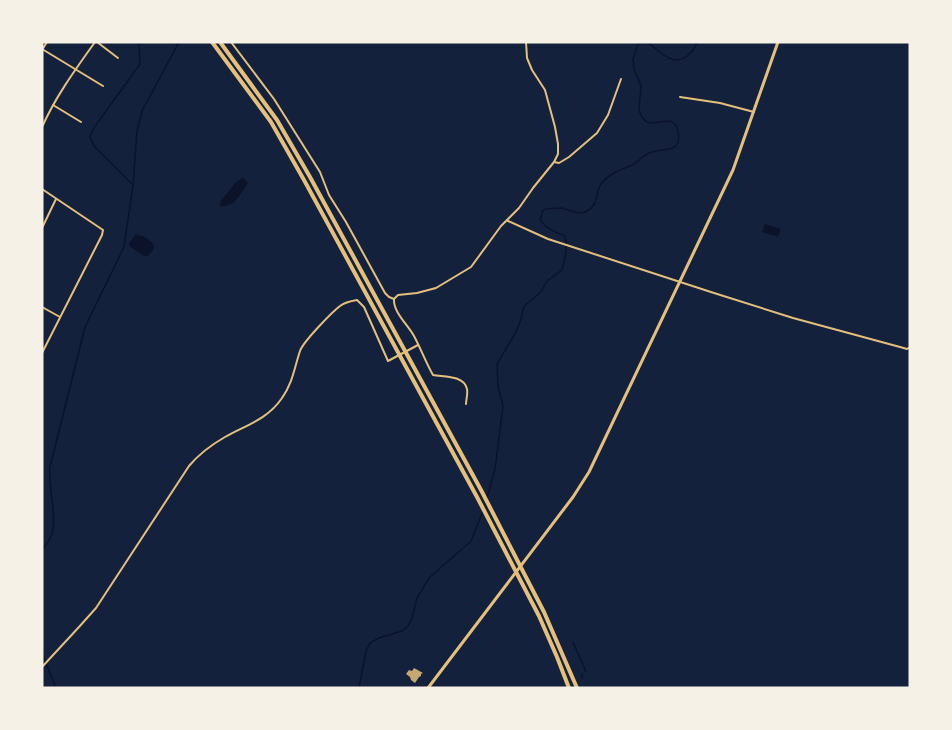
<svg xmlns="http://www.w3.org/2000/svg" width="952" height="730" viewBox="0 0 952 730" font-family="Jost,sans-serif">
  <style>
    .water { fill: #0b132b }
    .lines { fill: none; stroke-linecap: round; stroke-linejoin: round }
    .stream { stroke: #0b132b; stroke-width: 1.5 }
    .building { fill: #c6a872 }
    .minor { stroke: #e5c07b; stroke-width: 2 }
    .tertiary { stroke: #e5c07b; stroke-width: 3 }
    .primary { stroke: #e5c07b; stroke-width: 4 }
  </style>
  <rect width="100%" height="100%" fill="#14213d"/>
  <!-- water -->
  <g class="water">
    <path d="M 242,178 L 245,179 L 248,183 C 240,194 235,208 220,206 L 220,202 L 236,182 Z"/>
    <path d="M 765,224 L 781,229 L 778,237 L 762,232 Z"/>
    <path d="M 136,234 C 141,235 155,241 154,248 C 154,250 149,255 148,256 L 144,256 L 129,246 L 130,242 Z"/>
  </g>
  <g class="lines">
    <!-- stream -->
    <g class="stream">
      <path d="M 647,42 C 655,47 662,56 671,59 C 683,63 694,52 697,42"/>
      <path d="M 132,184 L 94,146 L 90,137 L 93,129 L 140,64 L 139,42"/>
      <path d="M 487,498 L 495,469 L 503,406 L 498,386 L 497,364 L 516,332 L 521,319 L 524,306 L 541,292 L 547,281 L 562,270 C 565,258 568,248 565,236 C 555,232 547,229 540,220 L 543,210 C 548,208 555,208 561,208 C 569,209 579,216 587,211 C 599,205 595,192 601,184 C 609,173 621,170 632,165 C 638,162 642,157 647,154 C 659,146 683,157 678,131 C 673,112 657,127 647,122 C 643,120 641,115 639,111 L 641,86 L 634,69 L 633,59 L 638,44 L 641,42"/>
      <path d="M 42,550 C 46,545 50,540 52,534 C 57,513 48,488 50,467 L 85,327 L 124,247 L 133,185 L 137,131 L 142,111 L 179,42"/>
      <path d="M 573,642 L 586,672"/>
      <path d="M 42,653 L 56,688"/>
      <path d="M 582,678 L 582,674"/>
      <path d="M 359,688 L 366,651 L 370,643 L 379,638 L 402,631 L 408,626 L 412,618 L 417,598 L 429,578 L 471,541 L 483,511"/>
      <path d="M 558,688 L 560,687"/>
    </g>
  </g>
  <!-- building -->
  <path class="building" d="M 414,668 L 423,673 L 421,674 L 421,676 L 419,677 L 415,683 L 411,680 L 410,677 L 406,674 L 409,670 L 412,671 Z"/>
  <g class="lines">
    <!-- minor -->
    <g class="minor">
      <path d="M 97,42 L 118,58"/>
      <path d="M 231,42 L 274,99 L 320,172 L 329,195 L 346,222 L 385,293 L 389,297 L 394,299"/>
      <path d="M 42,49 L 103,86"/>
      <path d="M 42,50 L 47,42"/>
      <path d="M 680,97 L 720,103 L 754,112"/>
      <path d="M 53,105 L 81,122"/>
      <path d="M 42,127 C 56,96 75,70 95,42"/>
      <path d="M 554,162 L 559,163 L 569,157 L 597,133 L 608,115 L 621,79"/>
      <path d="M 42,189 L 103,230 L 102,235 L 42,353"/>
      <path d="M 508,221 L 548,239 L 714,293 L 793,318 L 900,347 L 907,349 L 910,347"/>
      <path d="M 42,228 L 56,199"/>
      <path d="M 42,307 L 60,317"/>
      <path d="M 466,404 C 466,400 468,394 467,389 C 464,375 444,377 433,375 C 426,363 421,349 414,336 C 408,325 393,312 394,299 L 398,295 L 417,293 L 436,288 L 471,267 L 501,226 L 519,208 L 533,188 L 554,162 L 558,154 L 558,144 L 555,127 L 545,90 L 532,70 L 527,58 L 526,42"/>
      <path d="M 42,667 L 79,627 L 96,608 L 189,466 C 199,454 211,445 225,437 C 246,425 267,420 282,398 C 293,382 294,369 300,351 C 303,342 331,313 340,306 C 345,302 351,301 357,300 L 364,307 L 388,361 L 418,345"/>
    </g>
    <!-- tertiary -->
    <path class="tertiary" d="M 428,688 L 573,497 L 589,472 L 733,170 L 778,42"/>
    <!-- primary -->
    <g class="primary">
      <path d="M 212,42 L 271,122 L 304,180 L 477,497 L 539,616 L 557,657 L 569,688"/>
      <path d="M 220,42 L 277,120 L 310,177 L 481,490 L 544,612 L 577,688"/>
    </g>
  </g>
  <!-- border -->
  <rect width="952" height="730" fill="none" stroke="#f6f1e7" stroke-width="87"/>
</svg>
